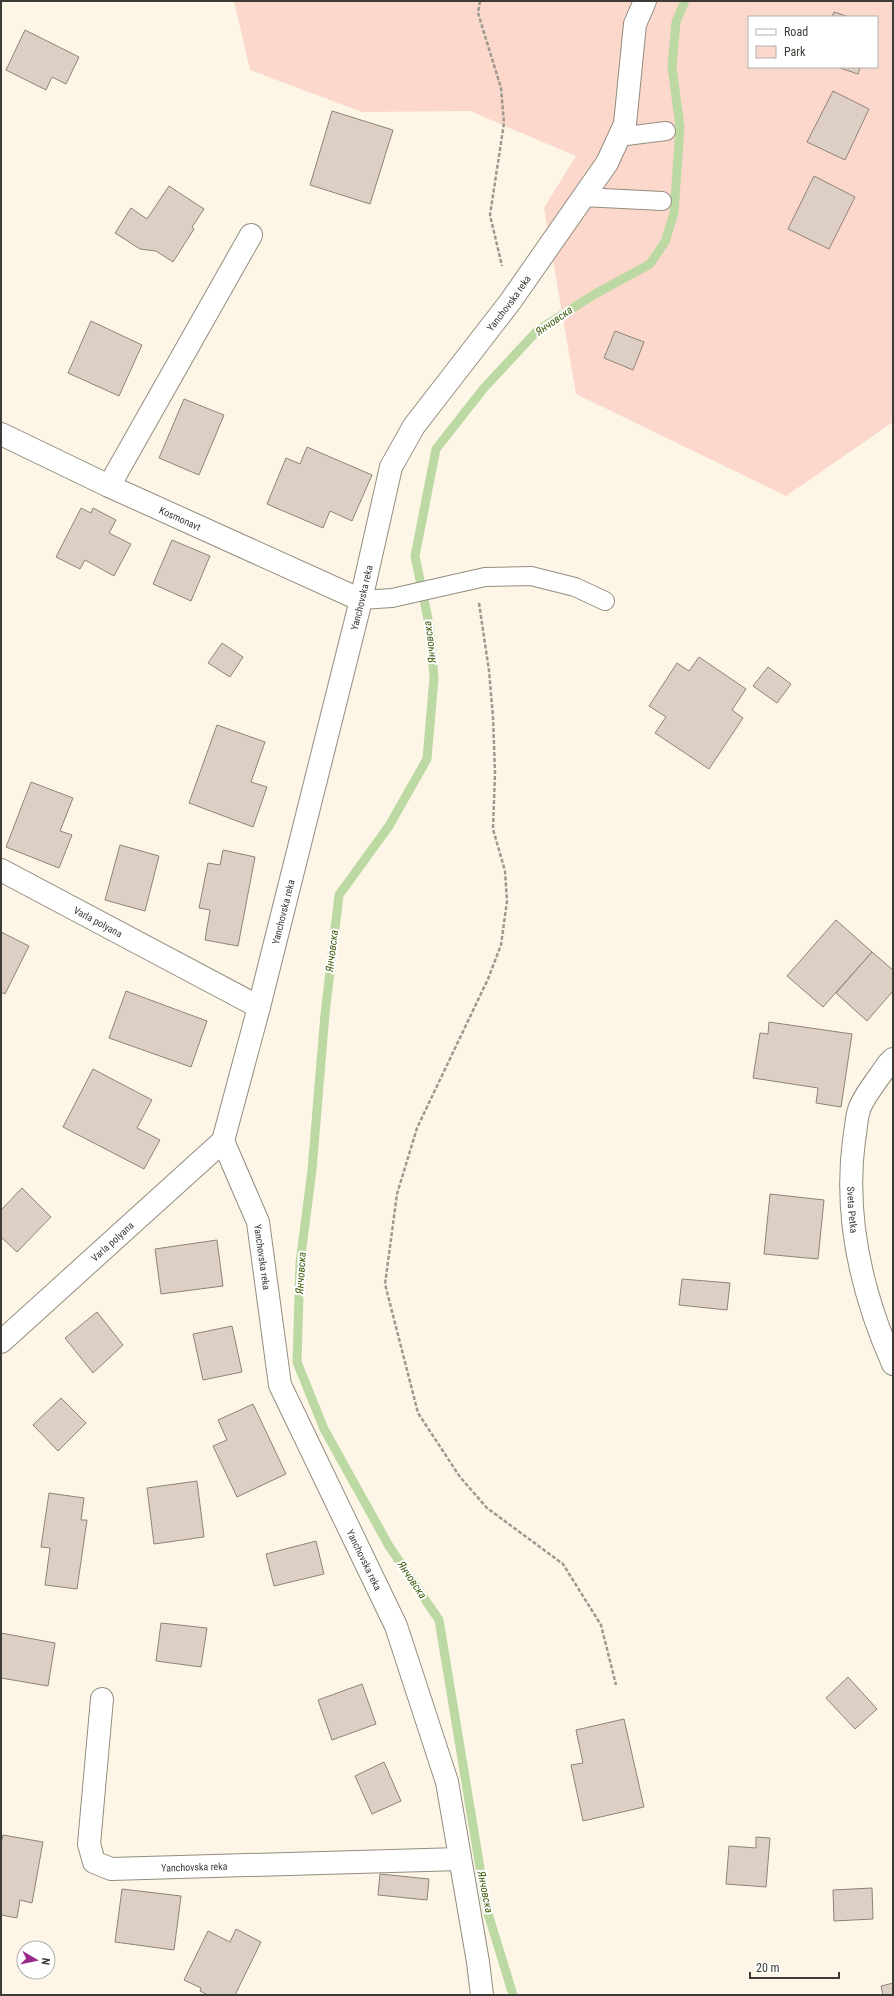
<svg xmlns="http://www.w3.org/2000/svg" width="894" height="1996" viewBox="0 0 894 1996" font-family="'Roboto Condensed',sans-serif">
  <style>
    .green { fill: #fbd8cb; fill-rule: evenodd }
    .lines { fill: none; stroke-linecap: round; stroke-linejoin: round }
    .stream { stroke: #bdd9a3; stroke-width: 9 }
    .building { fill: #ddcfc4; stroke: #8f8378 }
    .lane-casing { stroke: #938d7f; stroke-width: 20 }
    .street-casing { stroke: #938d7f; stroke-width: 24 }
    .path { stroke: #9e998f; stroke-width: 2.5; stroke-dasharray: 4 2; stroke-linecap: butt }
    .lane { stroke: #fff; stroke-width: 18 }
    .street { stroke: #fff; stroke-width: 22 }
    .labels { text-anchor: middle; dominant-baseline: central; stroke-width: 4; stroke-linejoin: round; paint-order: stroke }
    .street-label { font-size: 10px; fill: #3d3b35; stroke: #fff }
    .water-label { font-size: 11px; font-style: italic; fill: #3b5909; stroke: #fff }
  </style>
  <rect width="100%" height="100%" fill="#fdf6e7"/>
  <!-- green -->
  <path class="green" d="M 234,1 L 893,1 L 893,422 L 786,496 L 576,394 L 544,208 L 576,156 L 470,111 L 362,112 L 250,70 ZM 749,17 L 877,17 L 877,67 L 749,67 Z"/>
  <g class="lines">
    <!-- stream -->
    <path class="stream" d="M 513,1995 L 487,1910 L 439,1620 L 389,1546 L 324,1429 L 297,1362 L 300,1263 L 312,1170 L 325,1014 L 339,895 L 389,826 L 427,759 L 434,678 L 430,629 L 415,556 L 436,449 L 484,388 L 538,330 L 595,294 L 650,264 L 665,242 L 674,213 L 680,127 L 672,67 L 676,22 L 685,1"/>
  </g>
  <!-- building -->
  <g class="building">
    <path d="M 834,12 L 849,17 L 832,17 Z"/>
    <path d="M 25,30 L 79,57 L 66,84 L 52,77 L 46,90 L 6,70 Z"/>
    <path d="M 837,67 L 860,67 L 858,74 Z"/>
    <path d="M 833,91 L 869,109 L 845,160 L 807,142 Z"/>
    <path d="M 332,111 L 393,130 L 370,204 L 310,185 Z"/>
    <path d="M 814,176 L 855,197 L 829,249 L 788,229 Z"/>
    <path d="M 169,186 L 204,209 L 192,227 L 194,229 L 173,262 L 156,251 L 140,249 L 115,233 L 131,208 L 147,219 Z"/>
    <path d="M 91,321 L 142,345 L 119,396 L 68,373 Z"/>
    <path d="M 615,331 L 644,342 L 633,370 L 604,358 Z"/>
    <path d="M 184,399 L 224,415 L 199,475 L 159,458 Z"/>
    <path d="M 307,447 L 372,475 L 352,521 L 330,511 L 323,528 L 267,504 L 286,458 L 300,464 Z"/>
    <path d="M 81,508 L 91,513 L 93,508 L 116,520 L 109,533 L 131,544 L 114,576 L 85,560 L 80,569 L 56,557 Z"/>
    <path d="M 172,540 L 210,556 L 191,601 L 153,584 Z"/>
    <path d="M 222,643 L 243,657 L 230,677 L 208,663 Z"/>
    <path d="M 699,657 L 746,689 L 732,710 L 743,718 L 709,769 L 655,733 L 666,717 L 649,706 L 677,663 L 689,671 Z"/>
    <path d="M 768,667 L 791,684 L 777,703 L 753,686 Z"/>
    <path d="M 217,725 L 265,742 L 251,782 L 267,787 L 253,827 L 189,803 Z"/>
    <path d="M 31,782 L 73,798 L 60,831 L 72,835 L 59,868 L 6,847 Z"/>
    <path d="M 120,845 L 159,856 L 145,911 L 105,900 Z"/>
    <path d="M 223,850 L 255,857 L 238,946 L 205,940 L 210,910 L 199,908 L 208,863 L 220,865 Z"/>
    <path d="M 836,920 L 872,952 L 823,1007 L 787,976 Z"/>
    <path d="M 1,932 L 29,946 L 5,994 L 1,992 Z"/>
    <path d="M 872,952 L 893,970 L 893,991 L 867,1021 L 836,993 Z"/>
    <path d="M 126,991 L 207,1021 L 191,1067 L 109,1038 Z"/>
    <path d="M 769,1022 L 852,1034 L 841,1107 L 816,1103 L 818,1088 L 753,1078 L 760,1033 L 768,1034 Z"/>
    <path d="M 93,1069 L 152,1100 L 137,1128 L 160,1140 L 144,1169 L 63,1127 Z"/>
    <path d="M 22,1188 L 51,1217 L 17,1252 L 1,1237 L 1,1210 Z"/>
    <path d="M 770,1194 L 824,1200 L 818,1259 L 764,1254 Z"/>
    <path d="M 217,1240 L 223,1286 L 161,1294 L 155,1249 Z"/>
    <path d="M 682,1279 L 730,1283 L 727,1310 L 679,1305 Z"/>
    <path d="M 97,1312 L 123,1345 L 93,1373 L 65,1338 Z"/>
    <path d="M 232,1326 L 242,1372 L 203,1380 L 193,1334 Z"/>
    <path d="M 61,1398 L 86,1423 L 58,1451 L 33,1425 Z"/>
    <path d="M 253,1404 L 286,1474 L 237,1497 L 213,1446 L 227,1440 L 218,1420 Z"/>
    <path d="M 197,1481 L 204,1537 L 154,1544 L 147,1488 Z"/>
    <path d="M 49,1493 L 84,1498 L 81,1520 L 87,1520 L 77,1589 L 45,1585 L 50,1548 L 41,1547 Z"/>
    <path d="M 316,1541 L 324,1574 L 274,1586 L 266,1554 Z"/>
    <path d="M 161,1623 L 207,1628 L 201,1667 L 156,1661 Z"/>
    <path d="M 1,1633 L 55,1643 L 48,1686 L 1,1678 Z"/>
    <path d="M 848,1677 L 877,1709 L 855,1729 L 826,1698 Z"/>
    <path d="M 362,1684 L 376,1724 L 332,1740 L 318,1700 Z"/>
    <path d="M 624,1719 L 644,1807 L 583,1821 L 571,1765 L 583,1763 L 576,1730 Z"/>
    <path d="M 384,1762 L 401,1801 L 372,1814 L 355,1776 Z"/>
    <path d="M 3,1835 L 43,1842 L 32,1903 L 20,1900 L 17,1918 L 1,1915 L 1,1844 Z"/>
    <path d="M 756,1837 L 770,1838 L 766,1887 L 726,1884 L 729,1846 L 756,1848 Z"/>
    <path d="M 380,1874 L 429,1879 L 427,1900 L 378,1895 Z"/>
    <path d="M 872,1888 L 873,1919 L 834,1921 L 833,1890 Z"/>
    <path d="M 122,1889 L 181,1896 L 174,1950 L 115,1942 Z"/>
    <path d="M 236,1929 L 261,1942 L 235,1995 L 208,1995 L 200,1991 L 201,1988 L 184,1980 L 208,1931 L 230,1942 Z"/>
    <path d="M 893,1983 L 893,1995 L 883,1995 L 881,1986 Z"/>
  </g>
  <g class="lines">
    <!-- lane casing -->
    <g class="lane-casing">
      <g id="lane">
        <path d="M 618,137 L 666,131"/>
        <path d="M 583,197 L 662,201"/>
        <path d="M 361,600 L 392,598 L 485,577 L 531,576 L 575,587 L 605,601"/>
      </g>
    </g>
    <!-- street casing -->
    <g class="street-casing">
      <g id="street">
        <path id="s1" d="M 1,434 L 109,486 L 361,600"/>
        <path d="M 109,486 L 251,235"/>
        <path id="s2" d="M 1,870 L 259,1007"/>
        <path id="s3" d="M 893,1059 L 888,1064 C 881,1075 862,1098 859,1110 C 856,1119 856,1130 854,1140 C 844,1217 862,1294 893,1364"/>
        <path id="s4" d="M 1,1342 L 223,1141"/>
        <path id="s5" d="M 102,1699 L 89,1844 L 94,1862 L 111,1869 L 460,1859"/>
        <path id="s6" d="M 482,1995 L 478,1962 L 447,1782 L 396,1626 L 280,1385 L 258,1222 L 223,1141 L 259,1007 L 361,600 L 391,467 L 414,426 L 510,302 L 607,163 L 625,124 L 635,24 L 645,1"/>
      </g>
    </g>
    <!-- path -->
    <g class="path">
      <path d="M 480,1 L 478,13 L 501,88 L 504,123 L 490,215 L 502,266"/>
      <path d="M 479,603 L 489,671 L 493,717 L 495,773 L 493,829 L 505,871 L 507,901 L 501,945 L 488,979 L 417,1128 L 397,1194 L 385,1284 L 418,1413 L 460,1477 L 487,1508 L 563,1564 L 601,1625 L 616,1685"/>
    </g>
    <!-- lane -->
    <use href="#lane" class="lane"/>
    <!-- street -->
    <use href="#street" class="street"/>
  </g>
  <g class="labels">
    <!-- street labels -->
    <g class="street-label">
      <text stroke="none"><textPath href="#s6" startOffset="1797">Yanchovska reka</textPath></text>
      <text stroke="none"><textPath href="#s1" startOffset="198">Kosmonavt</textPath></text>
      <text stroke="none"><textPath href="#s6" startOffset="1461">Yanchovska reka</textPath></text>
      <text stroke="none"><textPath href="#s6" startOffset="1137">Yanchovska reka</textPath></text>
      <text stroke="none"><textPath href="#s2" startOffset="110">Varla polyana</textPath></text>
      <text stroke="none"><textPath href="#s3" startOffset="162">Sveta Petka</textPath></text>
      <text stroke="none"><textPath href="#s4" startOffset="150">Varla polyana</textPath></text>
      <text transform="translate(262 1257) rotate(82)">Yanchovska reka</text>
      <text transform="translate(364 1560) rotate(64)">Yanchovska reka</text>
      <text stroke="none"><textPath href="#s5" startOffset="266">Yanchovska reka</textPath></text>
    </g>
    <!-- water labels -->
    <g class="water-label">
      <text transform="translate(554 321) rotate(-35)">Янчовска</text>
      <text transform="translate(430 642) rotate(-97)">Янчовска</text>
      <text transform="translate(332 951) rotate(-83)">Янчовска</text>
      <text transform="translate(301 1273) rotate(-86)">Янчовска</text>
      <text transform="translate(412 1580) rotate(56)">Янчовска</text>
      <text transform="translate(485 1892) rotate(79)">Янчовска</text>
    </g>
  </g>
  <!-- border -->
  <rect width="894" height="1996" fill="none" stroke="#3d3b35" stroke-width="4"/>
  <!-- legend -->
  <rect x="748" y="16" width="130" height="52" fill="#ffffff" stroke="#b1b1ae"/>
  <rect x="756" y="29" width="20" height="6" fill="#ffffff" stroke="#b1b1ae"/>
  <text x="784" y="36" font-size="12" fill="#3d3b35">Road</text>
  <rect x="756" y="46" width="20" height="12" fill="#fbd8cb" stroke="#b1b1ae"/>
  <text x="784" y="56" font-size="12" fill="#3d3b35">Park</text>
  <!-- north arrow -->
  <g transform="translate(36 1960) rotate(99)"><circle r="19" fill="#ffffff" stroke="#b1b1ae"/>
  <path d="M0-3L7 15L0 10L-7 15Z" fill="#992988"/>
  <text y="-6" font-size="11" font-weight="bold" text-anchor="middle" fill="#3d3b35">N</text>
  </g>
  <!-- scale -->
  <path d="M750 1972v6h89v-6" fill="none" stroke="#3d3b35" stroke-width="2"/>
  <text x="756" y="1972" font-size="12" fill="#3d3b35" stroke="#ffffff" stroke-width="3" paint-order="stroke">20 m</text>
</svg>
